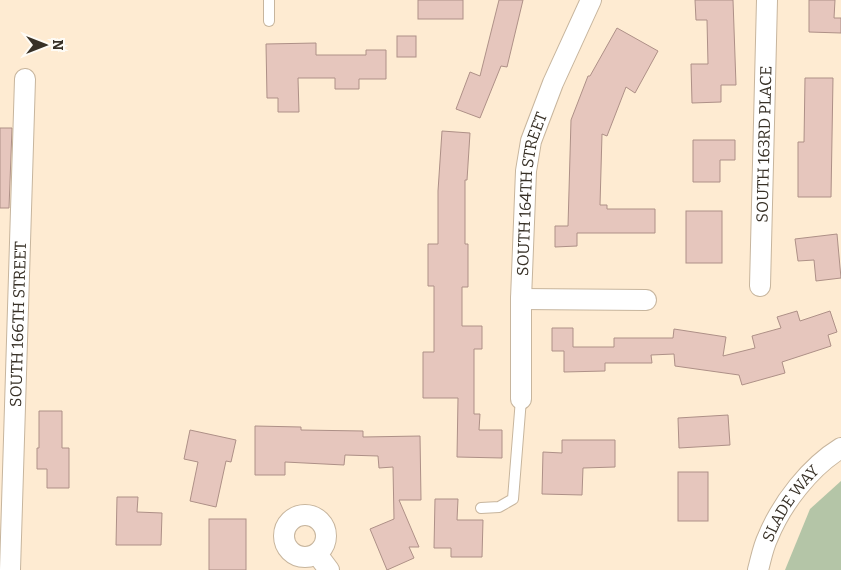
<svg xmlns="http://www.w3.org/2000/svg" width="841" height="570" viewBox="0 0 841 570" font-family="Bitter,serif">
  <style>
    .green { fill: #b4c5a7 }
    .building { fill: #e6c6bd; stroke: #ae9087 }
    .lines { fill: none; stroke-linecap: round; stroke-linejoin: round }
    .lane-casing { stroke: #c7b59d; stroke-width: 12 }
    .street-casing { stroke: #c7b59d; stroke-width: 22 }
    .lane { stroke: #fff; stroke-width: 10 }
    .street { stroke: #fff; stroke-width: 20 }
    .labels { text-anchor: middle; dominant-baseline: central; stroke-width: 5; stroke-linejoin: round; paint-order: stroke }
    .street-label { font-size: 16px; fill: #373026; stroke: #fefbf5 }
  </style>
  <rect width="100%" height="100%" fill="#feebd2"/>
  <!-- green -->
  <path class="green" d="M 841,481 L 841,570 L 785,570 L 810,509 Z"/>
  <!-- building -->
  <g class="building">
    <rect x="418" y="0" width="45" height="19"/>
    <path d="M 499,0 L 523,0 L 507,67 L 501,66 L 480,118 L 456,109 L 470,72 L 480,76 Z"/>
    <path d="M 695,0 L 733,0 L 736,85 L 721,85 L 721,102 L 692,103 L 691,64 L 708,64 L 707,20 L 696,20 Z"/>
    <path d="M 809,0 L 835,0 L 834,18 L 841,18 L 841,33 L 809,32 Z"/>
    <path d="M 617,28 L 658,51 L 635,93 L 626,87 L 607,136 L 602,134 L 600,205 L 607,205 L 607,209 L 655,209 L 655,233 L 577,233 L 577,246 L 555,247 L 555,226 L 568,226 L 571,120 L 588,76 L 590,76 Z"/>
    <rect x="397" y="36" width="19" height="21"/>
    <path d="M 316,43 L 316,55 L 366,55 L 366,50 L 386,50 L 386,79 L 359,79 L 359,89 L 335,89 L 335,78 L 298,78 L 299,112 L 278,112 L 278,98 L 267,98 L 266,44 Z"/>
    <path d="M 805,78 L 833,78 L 831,197 L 798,197 L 798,142 L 804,142 Z"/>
    <path d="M 0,128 L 12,128 L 9,208 L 0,208 Z"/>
    <path d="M 442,131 L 470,133 L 467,180 L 465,180 L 465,244 L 468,244 L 468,287 L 462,287 L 462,326 L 482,326 L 482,349 L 474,349 L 474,414 L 480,414 L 479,430 L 502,430 L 502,458 L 457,457 L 458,398 L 423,398 L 423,352 L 434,352 L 434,286 L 428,286 L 428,244 L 438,244 L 438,191 Z"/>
    <path d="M 693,140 L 735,140 L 735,160 L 720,160 L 720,182 L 693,182 Z"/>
    <rect x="686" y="211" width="36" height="52"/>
    <path d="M 837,234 L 841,278 L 816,281 L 814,260 L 798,261 L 795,239 Z"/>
    <path d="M 797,311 L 800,321 L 830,311 L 837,332 L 828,335 L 831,346 L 782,362 L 785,373 L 742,385 L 739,375 L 675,366 L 674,354 L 651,355 L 652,363 L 605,363 L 605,371 L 564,372 L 564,351 L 552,351 L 552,328 L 573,328 L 573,347 L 614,347 L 614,338 L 673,338 L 674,329 L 726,337 L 723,356 L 755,348 L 752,336 L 781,328 L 777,317 Z"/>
    <path d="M 39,411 L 62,411 L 62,448 L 69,448 L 69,488 L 47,488 L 47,469 L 37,469 L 37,448 L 39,448 Z"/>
    <path d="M 728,415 L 730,445 L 679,448 L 678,418 Z"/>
    <path d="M 255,426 L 301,427 L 301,430 L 363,431 L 363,437 L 420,436 L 421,500 L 399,500 L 419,547 L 409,547 L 414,558 L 387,570 L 370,529 L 394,519 L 393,467 L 379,468 L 378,456 L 345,455 L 344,465 L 285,462 L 285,475 L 255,475 Z"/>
    <path d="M 190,430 L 236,440 L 231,462 L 226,461 L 216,507 L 190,501 L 198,462 L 184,459 Z"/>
    <path d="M 562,440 L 615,440 L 615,467 L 583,468 L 582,495 L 542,494 L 543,452 L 562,453 Z"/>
    <rect x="678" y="472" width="30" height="49"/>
    <path d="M 117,497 L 138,497 L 137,512 L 162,513 L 161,545 L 116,545 Z"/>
    <path d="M 435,499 L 458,499 L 457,520 L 483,520 L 482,557 L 451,557 L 451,548 L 434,548 Z"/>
    <rect x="209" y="519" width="37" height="51"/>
  </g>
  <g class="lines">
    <!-- lane casing -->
    <g class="lane-casing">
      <g id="lane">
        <path d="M 269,0 L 269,21"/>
        <path d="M 481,508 L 499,507 L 513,499 L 521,399"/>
      </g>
    </g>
    <!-- street casing -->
    <g class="street-casing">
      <g id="street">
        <path id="s1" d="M 760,286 L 767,0"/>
        <path d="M 521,299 L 646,300"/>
        <path id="s2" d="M 521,399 L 521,299 L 526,171 L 531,141 L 553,83 L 591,0"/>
        <circle cx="305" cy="536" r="21"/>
        <path d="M 317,554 L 329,570"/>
        <path id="s3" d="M 10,570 L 25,79"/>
        <path id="s4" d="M 758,570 C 761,559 763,547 768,537 C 782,503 810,467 841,448"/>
      </g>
    </g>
    <!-- lane -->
    <use href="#lane" class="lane"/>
    <!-- street -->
    <use href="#street" class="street"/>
  </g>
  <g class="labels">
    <!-- street labels -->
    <g class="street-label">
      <text stroke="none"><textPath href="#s1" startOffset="142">SOUTH 163RD PLACE</textPath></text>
      <text stroke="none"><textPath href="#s2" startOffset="206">SOUTH 164TH STREET</textPath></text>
      <text stroke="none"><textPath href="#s3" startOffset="246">SOUTH 166TH STREET</textPath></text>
      <text stroke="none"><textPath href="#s4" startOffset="75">SLADE WAY</textPath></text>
    </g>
  </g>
  <!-- north arrow -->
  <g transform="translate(45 45) rotate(90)" stroke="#fefbf5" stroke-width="4" paint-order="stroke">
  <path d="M0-4L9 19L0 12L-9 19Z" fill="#373026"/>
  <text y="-8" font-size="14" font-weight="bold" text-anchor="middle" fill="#373026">N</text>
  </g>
</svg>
